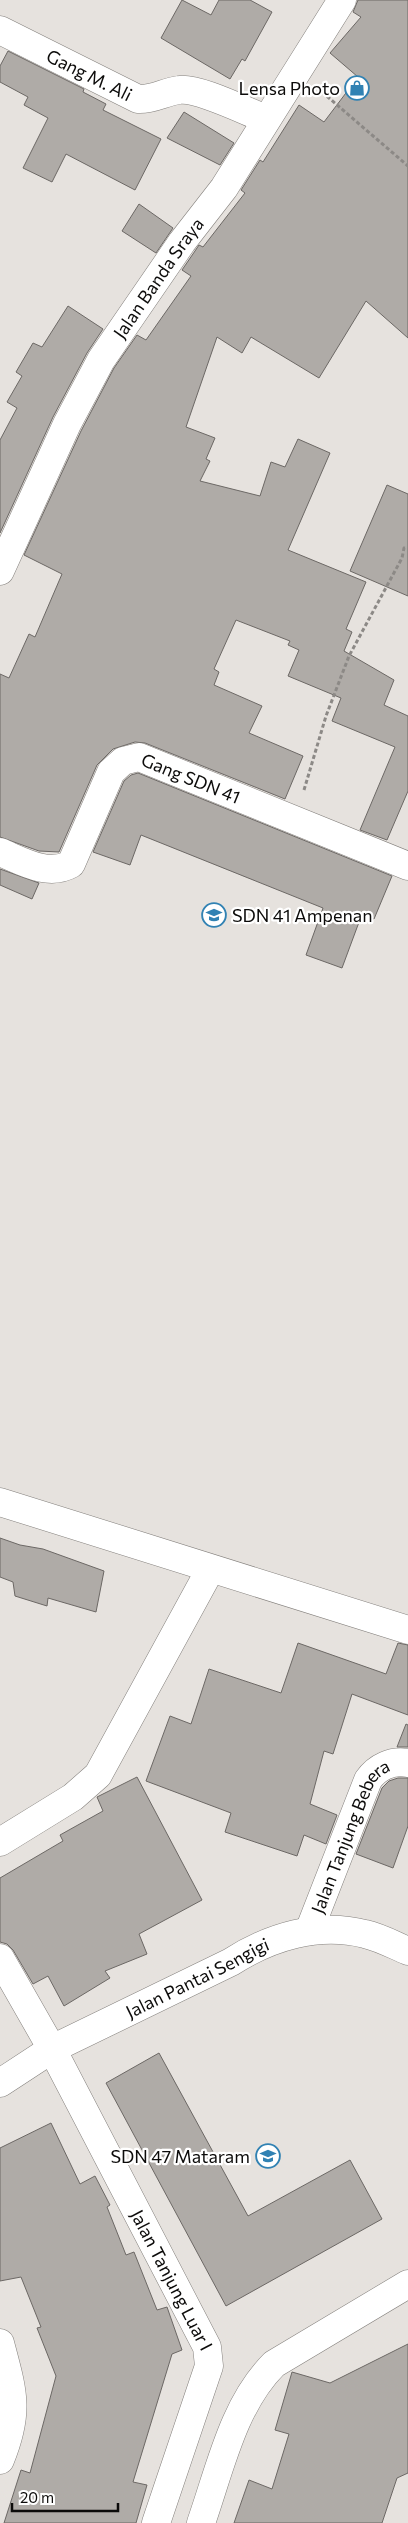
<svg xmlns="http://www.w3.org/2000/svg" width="408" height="2523" viewBox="0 0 408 2523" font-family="Commissioner,sans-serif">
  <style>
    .building { fill: #afaba7; stroke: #6c6865 }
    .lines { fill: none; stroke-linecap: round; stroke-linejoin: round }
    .minor-casing { stroke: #84807d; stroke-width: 29 }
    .tertiary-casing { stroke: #84807d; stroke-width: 29 }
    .path { stroke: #8c8986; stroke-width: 3; stroke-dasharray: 4 2.5; stroke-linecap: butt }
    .minor { stroke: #fff; stroke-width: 28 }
    .tertiary { stroke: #fff; stroke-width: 28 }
    .labels { text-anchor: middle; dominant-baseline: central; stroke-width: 4.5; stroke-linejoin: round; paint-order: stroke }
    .street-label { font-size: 18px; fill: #0c0b0a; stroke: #fff }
    .poi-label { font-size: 18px; fill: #0c0b0a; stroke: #fff; text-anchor: end }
  </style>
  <rect width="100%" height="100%" fill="#e6e2de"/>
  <!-- building -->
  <g class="building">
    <path d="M 182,0 L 211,15 L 219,0 L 250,0 L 272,12 L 245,61 L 242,59 L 230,79 L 161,38 Z"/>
    <path d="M 358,0 L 408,0 L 408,338 L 366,301 L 319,378 L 251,337 L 242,353 L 217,337 L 186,427 L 215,438 L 206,459 L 210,461 L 200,481 L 260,496 L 271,462 L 285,467 L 298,439 L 330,453 L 288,550 L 366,582 L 346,629 L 352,632 L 344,651 L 394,680 L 384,705 L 408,716 L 408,791 L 387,840 L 360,830 L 395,747 L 332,721 L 341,698 L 288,676 L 299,650 L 288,645 L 290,641 L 236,620 L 214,669 L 219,672 L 214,685 L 262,706 L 249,733 L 303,756 L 285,799 L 145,743 L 135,742 L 113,749 L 97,765 L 59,852 L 39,851 L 0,837 L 0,674 L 9,678 L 29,634 L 35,637 L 62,574 L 24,555 L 81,431 L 114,368 L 137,335 L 146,340 L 191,276 L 182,270 L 195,251 L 199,245 L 203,247 L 245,193 L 241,190 L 260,160 L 263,162 L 299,105 L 324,122 L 358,77 L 330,53 L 361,17 L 353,12 Z"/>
    <path d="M 8,51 L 84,89 L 83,92 L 106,104 L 103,110 L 161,139 L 135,190 L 66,154 L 52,182 L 23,168 L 48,118 L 24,105 L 28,97 L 0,82 L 0,66 Z"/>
    <path d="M 184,112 L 234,143 L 220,165 L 167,138 Z"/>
    <path d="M 139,204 L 173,228 L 156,253 L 122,231 Z"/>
    <path d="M 68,306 L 103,329 L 87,353 L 53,417 L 0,533 L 0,440 L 17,408 L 7,402 L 22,376 L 16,372 L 33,343 L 42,347 Z"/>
    <path d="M 387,485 L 408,494 L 408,596 L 350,571 Z"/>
    <path d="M 138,773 L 392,876 L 374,919 L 362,914 L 342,968 L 306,955 L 323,908 L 141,835 L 130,865 L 93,852 L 124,781 L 131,775 Z"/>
    <path d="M 0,869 L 39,883 L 32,899 L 0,885 Z"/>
    <path d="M 0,1538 L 20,1545 L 43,1549 L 104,1571 L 96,1612 L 48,1598 L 47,1606 L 15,1596 L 13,1582 L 0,1577 Z"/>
    <path d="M 298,1643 L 386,1674 L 398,1643 L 408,1645 L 408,1715 L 352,1694 L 333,1754 L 324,1751 L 310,1804 L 337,1815 L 326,1844 L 304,1835 L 297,1856 L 225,1832 L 231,1813 L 146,1781 L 170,1716 L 191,1724 L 209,1669 L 281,1693 Z"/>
    <path d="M 406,1724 L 408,1725 L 408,1747 L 397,1747 Z"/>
    <path d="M 137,1777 L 202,1900 L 139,1934 L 147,1954 L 105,1971 L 110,1978 L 64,2006 L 48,1976 L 33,1984 L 13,1950 L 7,1944 L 0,1942 L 0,1878 L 63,1841 L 60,1835 L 103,1811 L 97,1797 Z"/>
    <path d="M 398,1778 L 408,1778 L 408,1826 L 393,1868 L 356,1854 L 382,1788 L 389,1781 Z"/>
    <path d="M 159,2053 L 248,2216 L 350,2160 L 382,2219 L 226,2306 L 106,2083 Z"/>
    <path d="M 51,2123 L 80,2184 L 95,2176 L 110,2205 L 107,2207 L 126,2255 L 134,2252 L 157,2310 L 167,2307 L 182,2350 L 172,2354 L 133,2482 L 147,2485 L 136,2523 L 4,2523 L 21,2470 L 30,2473 L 56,2376 L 37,2328 L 41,2327 L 21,2277 L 0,2281 L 0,2148 Z"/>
    <path d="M 408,2344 L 408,2473 L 397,2478 L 382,2523 L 234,2523 L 249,2480 L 272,2489 L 289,2434 L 275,2430 L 292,2372 L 330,2383 Z"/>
  </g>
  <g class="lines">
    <!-- minor casing -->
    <g class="minor-casing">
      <g id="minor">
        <path id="s1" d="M 0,30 L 138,99 C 153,100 164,92 179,90 C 198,87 247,112 266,119"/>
        <path id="s2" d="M 0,852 C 22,861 48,877 71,864 L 111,772 L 123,761 L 139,757 L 408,866"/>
        <path d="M 0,1502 L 408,1630"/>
        <path d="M 0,1842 L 73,1797 L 98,1775 L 210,1570"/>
        <path id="s3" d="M 309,1931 L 368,1780 C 377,1767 392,1760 408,1763"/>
        <path id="s4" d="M 0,1958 L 52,2049 L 207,2347 L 209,2366 L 156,2523"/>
        <path id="s5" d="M 0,2083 L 52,2049 L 231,1962 C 270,1937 318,1922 365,1934 C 379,1937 394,1945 408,1951"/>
        <path d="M 0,2343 C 13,2392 20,2411 0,2460"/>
        <path d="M 201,2523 C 220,2469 233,2405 274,2364 L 408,2284"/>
      </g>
    </g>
    <!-- tertiary casing -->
    <g class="tertiary-casing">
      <g id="tertiary">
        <path id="s6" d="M 0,571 L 67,424 L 101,360 L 182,242 L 224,188 L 342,0"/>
      </g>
    </g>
    <!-- path -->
    <g class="path">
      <path d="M 322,92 L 408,166"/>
      <path d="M 304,790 L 326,716 L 349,656 L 402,558 L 404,548 L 408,549"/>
    </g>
    <!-- minor -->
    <use href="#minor" class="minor"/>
    <!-- tertiary -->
    <use href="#tertiary" class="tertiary"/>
  </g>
  <!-- icons -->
  <defs>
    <g id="shop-ring" transform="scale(1.25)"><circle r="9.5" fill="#fff" stroke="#3182b3" stroke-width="1.5"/><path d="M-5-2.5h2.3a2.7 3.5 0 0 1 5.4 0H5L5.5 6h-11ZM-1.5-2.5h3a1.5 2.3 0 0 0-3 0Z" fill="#3182b3"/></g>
    <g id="school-ring" transform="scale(1.25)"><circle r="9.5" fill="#fff" stroke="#3182b3" stroke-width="1.5"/><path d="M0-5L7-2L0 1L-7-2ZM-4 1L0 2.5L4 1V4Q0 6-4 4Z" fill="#3182b3"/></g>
  </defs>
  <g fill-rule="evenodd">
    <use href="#shop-ring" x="357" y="88"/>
    <use href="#school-ring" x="214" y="915"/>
    <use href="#school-ring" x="268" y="2156"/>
  </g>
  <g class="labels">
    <!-- street labels -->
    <g class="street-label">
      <text stroke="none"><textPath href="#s1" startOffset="100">Gang M. Ali</textPath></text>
      <text stroke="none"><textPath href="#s6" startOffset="334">Jalan Banda Sraya</textPath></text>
      <text stroke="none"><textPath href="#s2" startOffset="264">Gang SDN 41</textPath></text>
      <text stroke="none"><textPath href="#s3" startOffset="104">Jalan Tanjung Bebera</textPath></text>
      <text stroke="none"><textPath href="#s5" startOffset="224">Jalan Pantai Sengigi</textPath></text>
      <text stroke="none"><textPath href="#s4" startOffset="365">Jalan Tanjung Luar I</textPath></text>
    </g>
    <!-- poi labels -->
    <g class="poi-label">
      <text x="340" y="88">Lensa Photo</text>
      <text x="232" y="915" text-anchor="start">SDN 41 Ampenan</text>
      <text x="250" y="2156">SDN 47 Mataram</text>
    </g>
  </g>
  <!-- scale -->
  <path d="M12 2503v8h106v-8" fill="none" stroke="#0c0b0a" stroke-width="2.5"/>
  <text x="20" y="2503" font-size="15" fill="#0c0b0a" stroke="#ffffff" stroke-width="4" paint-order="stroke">20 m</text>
</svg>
